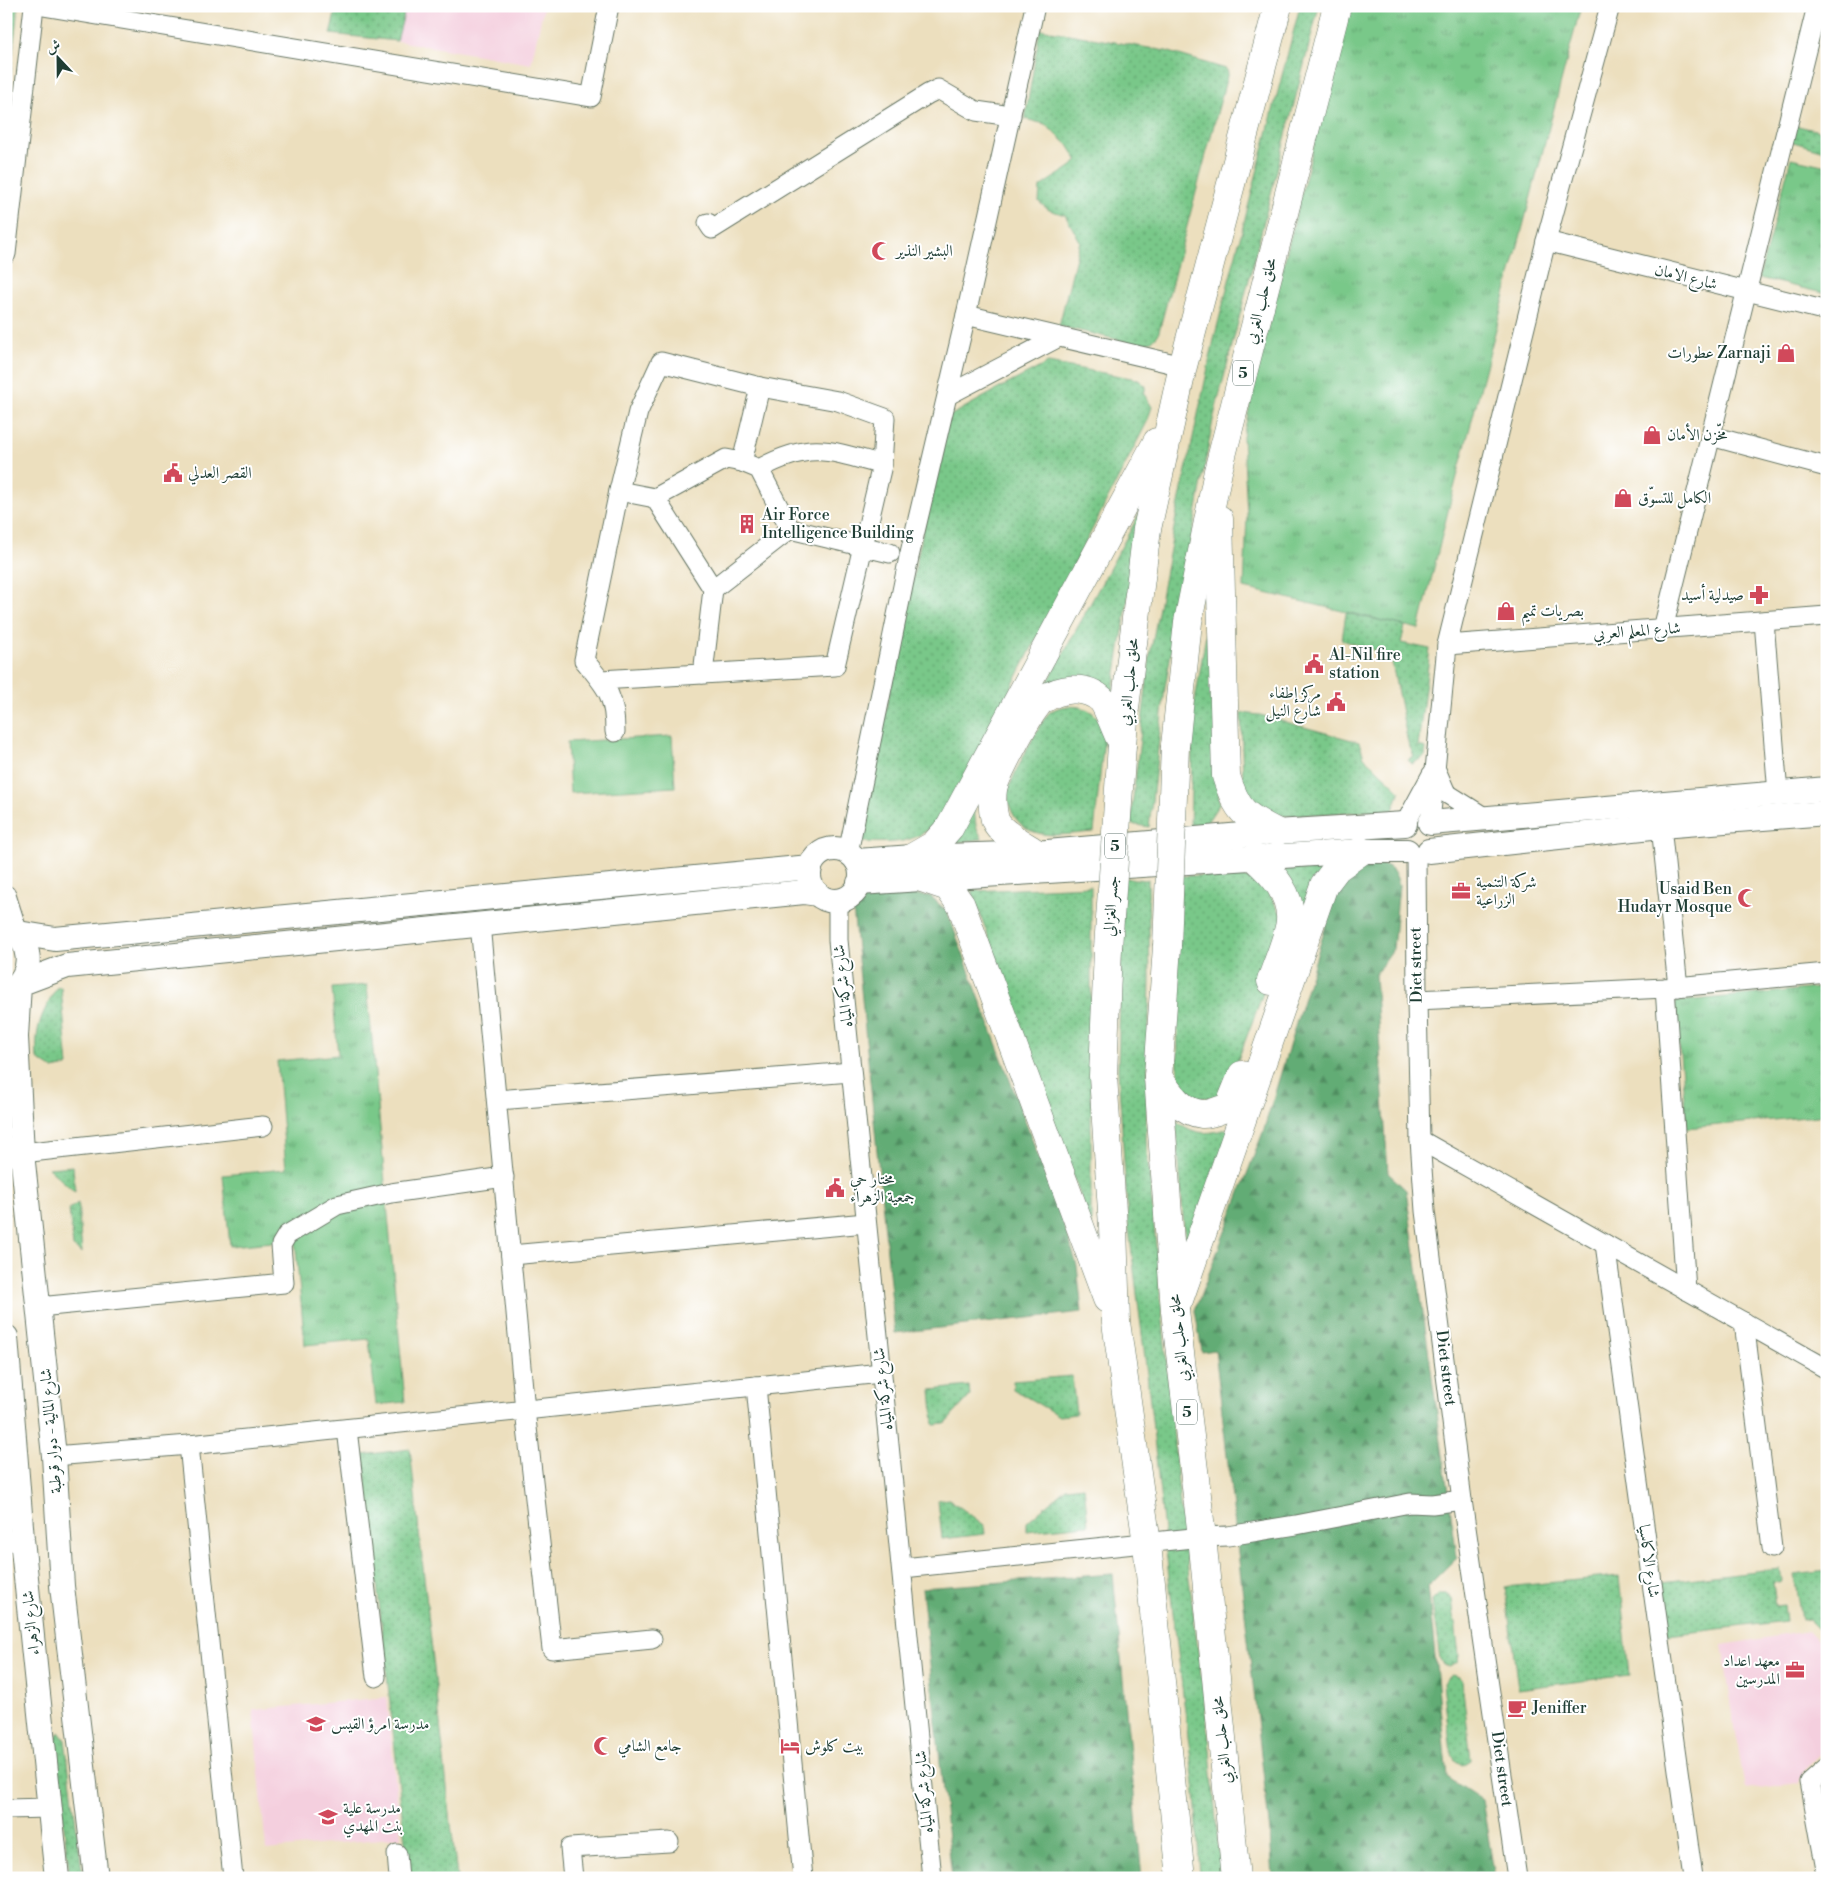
<svg xmlns="http://www.w3.org/2000/svg" width="1833" height="1884" viewBox="0 0 1833 1884" font-family="'Libre Bodoni',Amiri,serif">
  <style>
    .built { fill: #f4cfde }
    .grass { fill: url(#grass-dots); stroke: #4c825e }
    .forest { fill: url(#forest-firs); stroke: #407454 }
    .park { fill: url(#park-tufts); stroke: #4c825e }
    .pitch { fill: #79c889; stroke: #4c825e }
    .lines { fill: none; stroke-linecap: round; stroke-linejoin: round }
    .minor-casing { stroke: #677664; stroke-width: 21 }
    .major-casing { stroke: #677664; stroke-width: 26 }
    .highway-casing { stroke: #677664; stroke-width: 29 }
    .minor { stroke: #fff; stroke-width: 19 }
    .major { stroke: #fff; stroke-width: 24 }
    .highway { stroke: #fff; stroke-width: 28 }
    .highway-bridge-casing { stroke: #677664; stroke-width: 29; stroke-linecap: butt }
    .highway-bridge { stroke: #fff; stroke-width: 28 }
    .labels { text-anchor: middle; dominant-baseline: central; stroke-width: 4; stroke-linejoin: round; paint-order: stroke }
    .shield { fill: #fff; stroke: #627771; stroke-width: 1 }
    .shield-label { font-size: 15px; font-weight: bold; fill: #1f3d34 }
    .poi-label { font-size: 16px; fill: #1f3d34; stroke: #fff; text-anchor: start }
    .street-label { font-size: 16px; fill: #1f3d34; stroke: #fff }
  </style>
  <defs>
    <pattern id="grass-dots" width="8" height="8" patternUnits="userSpaceOnUse" patternTransform="scale(1.25)"><rect width="8" height="8" fill="#79c889"/><path d="M2 2h.1M6 6h.1" fill="none" stroke="#63a471" stroke-width="1.8" stroke-linecap="round"/></pattern>
    <pattern id="forest-firs" width="22" height="20" patternUnits="userSpaceOnUse" patternTransform="scale(1.25)"><rect width="22" height="20" fill="#62ac75"/><path d="M5 1l3.5 6h-7zM16 11l3.5 6h-7z" fill="#508d61"/></pattern>
    <pattern id="park-tufts" width="24" height="20" patternUnits="userSpaceOnUse" patternTransform="scale(1.25)"><rect width="24" height="20" fill="#79c889"/><path d="M3 7l-1-3M5 7V3M7 7l1-3M15 17l-1-3M17 17v-4M19 17l1-3" fill="none" stroke="#63a471"/></pattern>
  </defs>
  <rect width="100%" height="100%" fill="#fff"/>
  <filter id="ink" filterUnits="userSpaceOnUse"><feTurbulence type="fractalNoise" baseFrequency=".02" numOctaves="2"/><feDisplacementMap in="SourceGraphic" scale="10" xChannelSelector="R" yChannelSelector="G"/><feConvolveMatrix kernelMatrix="1 2 1 2 8 2 1 2 1" color-interpolation-filters="sRGB"/></filter>
  <filter id="wash" filterUnits="userSpaceOnUse"><feTurbulence type="fractalNoise" baseFrequency=".0096" numOctaves="4" result="noise"/><feDisplacementMap in="SourceGraphic" scale="20" xChannelSelector="R" yChannelSelector="G"/><feGaussianBlur stdDeviation="1.12" result="paint"/><feColorMatrix in="noise" values="0 0 0 0 0 0 0 0 0 0 0 0 0 0 0 0 0 1.4 0 .05"/><feComposite in="paint" operator="in"/></filter>
  <g filter="url(#wash)">
    <rect width="100%" height="100%" fill="#ecdfbe"/>
    <!-- built -->
    <g class="built">
      <path d="M 337,6 L 544,6 L 531,64 L 397,41 L 330,34 Z"/>
      <path d="M 1808,1631 L 1827,1651 L 1827,1749 L 1803,1772 L 1797,1783 L 1745,1790 L 1722,1645 Z"/>
      <path d="M 387,1697 L 401,1837 L 266,1850 L 253,1710 Z"/>
    </g>
    <!-- grass -->
    <g class="grass">
      <path d="M 6,6 L 18,6 L 6,115 Z"/>
      <path d="M 337,6 L 406,6 L 397,41 L 330,34 Z"/>
      <path d="M 1300,6 L 1319,6 L 1213,420 L 1165,687 L 1149,827 L 1130,824 L 1150,655 L 1177,512 L 1215,335 Z"/>
      <path d="M 1040,29 L 1166,51 L 1226,69 L 1228,72 L 1158,335 L 1152,341 L 1141,345 L 1059,326 L 1080,241 L 1065,215 L 1049,210 L 1039,202 L 1040,187 C 1053,177 1065,172 1078,161 L 1068,145 L 1045,124 L 1025,119 Z"/>
      <path d="M 1794,125 L 1827,133 L 1827,152 L 1790,141 Z"/>
      <path d="M 1048,363 L 1137,379 L 1146,386 L 1144,394 L 1152,407 L 1147,422 L 948,812 C 916,845 902,843 859,842 L 946,418 L 998,389 Z"/>
      <path d="M 1143,507 L 1112,697 L 1044,689 Z"/>
      <path d="M 1218,562 L 1219,804 L 1206,824 L 1190,827 L 1193,713 Z"/>
      <path d="M 1346,613 L 1405,626 L 1401,643 L 1430,649 L 1418,746 L 1426,748 L 1425,756 L 1412,764 L 1408,760 L 1414,756 L 1408,743 L 1392,663 L 1386,654 L 1342,640 Z"/>
      <path d="M 1069,706 C 1089,707 1095,712 1105,729 L 1094,832 C 1073,833 1045,840 1026,828 C 1015,822 1007,805 1008,792 C 1008,784 1041,721 1048,714 C 1054,708 1061,707 1069,706 Z"/>
      <path d="M 1241,713 L 1260,715 L 1359,742 L 1364,757 L 1400,791 L 1393,810 L 1284,816 L 1265,814 L 1255,807 L 1243,783 Z"/>
      <path d="M 974,808 L 976,826 L 982,839 L 944,844 Z"/>
      <path d="M 1329,866 L 1301,920 L 1276,870 Z"/>
      <path d="M 1241,875 L 1265,886 L 1285,921 L 1268,980 L 1227,1089 L 1217,1098 L 1194,1097 L 1178,1077 L 1177,964 L 1181,876 Z"/>
      <path d="M 1123,878 L 1148,880 L 1150,978 L 1146,1139 L 1180,1505 L 1209,1739 L 1221,1878 L 1200,1878 L 1195,1793 L 1171,1596 L 1147,1374 L 1128,1222 L 1118,1070 Z"/>
      <path d="M 1091,886 L 1091,1226 L 972,891 Z"/>
      <path d="M 57,987 L 61,987 L 68,1066 L 53,1069 L 37,1059 C 35,1025 41,1016 57,987 Z"/>
      <path d="M 1176,1121 C 1200,1138 1209,1133 1236,1127 L 1186,1255 Z"/>
      <path d="M 73,1166 L 75,1192 L 48,1168 Z"/>
      <path d="M 78,1203 L 82,1253 L 73,1247 L 69,1209 Z"/>
      <path d="M 1072,1376 L 1076,1414 L 1059,1416 L 1013,1389 L 1013,1381 Z"/>
      <path d="M 969,1386 L 970,1396 L 945,1424 L 934,1425 L 931,1390 Z"/>
      <path d="M 410,1449 L 457,1878 L 409,1878 L 363,1455 Z"/>
      <path d="M 1084,1486 L 1088,1525 L 1027,1531 L 1027,1522 L 1066,1488 Z"/>
      <path d="M 949,1499 L 984,1525 L 985,1534 L 942,1539 L 938,1500 Z"/>
      <path d="M 1780,1568 L 1782,1581 L 1773,1583 L 1776,1606 L 1784,1605 L 1786,1621 L 1668,1635 L 1662,1582 Z"/>
      <path d="M 1827,1571 L 1827,1637 L 1809,1619 L 1801,1620 L 1794,1575 Z"/>
      <path d="M 1619,1576 L 1629,1675 L 1518,1689 L 1505,1587 Z"/>
      <path d="M 1439,1594 L 1446,1594 L 1452,1599 L 1459,1655 L 1458,1662 L 1449,1666 L 1443,1665 L 1440,1659 L 1432,1601 Z"/>
      <path d="M 1452,1675 L 1458,1677 L 1462,1681 L 1471,1760 L 1463,1765 L 1455,1762 L 1451,1752 L 1443,1683 L 1446,1679 Z"/>
      <path d="M 59,1732 L 65,1740 L 83,1878 L 70,1878 L 54,1741 Z"/>
    </g>
    <!-- forest -->
    <g class="forest">
      <path d="M 1376,864 C 1392,864 1395,871 1399,885 L 1393,949 L 1375,975 L 1388,1173 L 1406,1190 L 1457,1557 L 1428,1586 L 1447,1777 L 1482,1800 L 1495,1878 L 1273,1878 L 1270,1833 L 1215,1350 L 1202,1352 L 1195,1310 L 1263,1132 L 1333,902 C 1344,880 1352,871 1376,864 Z"/>
      <path d="M 906,894 L 930,896 L 947,911 L 1069,1239 L 1077,1266 L 1082,1312 L 895,1333 L 853,908 L 858,898 Z"/>
      <path d="M 1113,1574 L 1142,1878 L 952,1878 L 922,1588 Z"/>
    </g>
    <!-- park -->
    <g class="park">
      <path d="M 1349,6 L 1581,6 L 1448,511 L 1419,629 L 1244,588 L 1247,515 L 1243,437 L 1262,350 Z"/>
      <path d="M 1791,158 L 1827,166 L 1827,294 L 1759,278 Z"/>
      <path d="M 367,985 L 405,1402 L 376,1405 L 369,1339 L 305,1345 L 295,1240 L 230,1246 L 223,1175 L 286,1169 L 277,1061 L 338,1055 L 332,988 Z"/>
      <path d="M 1827,987 L 1827,1115 L 1687,1128 L 1675,1002 Z"/>
    </g>
    <!-- pitch -->
    <path class="pitch" d="M 672,736 L 675,787 L 570,793 L 567,742 Z"/>
  </g>
  <g filter="url(#ink)">
    <g class="lines">
      <!-- minor casing -->
      <g class="minor-casing">
        <g id="minor">
          <path d="M 43,6 L 591,97 L 609,6"/>
          <path d="M 708,223 L 712,229 L 928,94 L 938,89 L 976,111 L 1011,116"/>
          <path d="M 1546,241 L 1827,311"/>
          <path d="M 6,254 L 34,6"/>
          <path d="M 966,315 L 1183,366"/>
          <path d="M 948,395 L 1059,337"/>
          <path d="M 1711,436 L 1827,467"/>
          <path d="M 726,459 L 742,462 L 759,469 L 790,529 L 713,589 L 655,498 Z"/>
          <path d="M 742,462 L 760,387"/>
          <path d="M 759,469 C 811,441 829,450 882,465"/>
          <path d="M 619,491 L 655,498"/>
          <path d="M 790,529 L 890,553"/>
          <path d="M 1764,621 L 1778,794"/>
          <path d="M 1663,629 L 1817,6"/>
          <path d="M 1447,645 L 1827,616"/>
          <path d="M 703,674 L 713,589"/>
          <path d="M 601,680 L 835,666 L 882,465 L 885,418 L 838,401 L 760,387 L 661,362 L 638,412 L 619,491 L 584,660 C 607,688 615,695 615,732"/>
          <path d="M 1436,770 L 1446,793 L 1484,817"/>
          <path d="M 1430,823 L 1447,645 L 1546,241 L 1610,6"/>
          <path d="M 1405,824 L 1432,774"/>
          <path d="M 1661,826 L 1678,987"/>
          <path d="M 848,853 L 909,557 L 966,315 L 1035,6"/>
          <path d="M 1416,855 L 1417,1000 L 1420,1140 L 1425,1211 L 1462,1500 L 1517,1878"/>
          <path d="M 6,895 L 18,933"/>
          <path d="M 838,901 L 838,940 C 869,1253 902,1565 932,1878"/>
          <path d="M 480,924 L 525,1410 L 552,1649 L 652,1639"/>
          <path d="M 1665,988 L 1686,1290"/>
          <path d="M 1417,1000 L 1665,988 L 1827,973"/>
          <path d="M 497,1100 L 851,1072"/>
          <path d="M 1420,1140 L 1827,1369"/>
          <path d="M 22,1153 L 263,1126"/>
          <path d="M 1605,1244 L 1693,1878"/>
          <path d="M 511,1255 L 866,1223"/>
          <path d="M 39,1307 L 284,1283 L 281,1245 L 287,1235 L 337,1205 L 391,1193 L 504,1177"/>
          <path d="M 1744,1322 L 1772,1548"/>
          <path d="M 756,1386 L 803,1878"/>
          <path d="M 347,1429 L 376,1677"/>
          <path d="M 189,1445 L 233,1878"/>
          <path d="M 54,1456 L 189,1445 L 881,1373"/>
          <path d="M 6,1541 L 22,1539"/>
          <path d="M 903,1568 L 1202,1537 L 1228,1536 L 1296,1525 L 1410,1503 L 1432,1504 L 1462,1500"/>
          <path d="M 1827,1767 L 1810,1782 L 1827,1875"/>
          <path d="M 6,1809 L 49,1808"/>
          <path d="M 397,1854 L 399,1878"/>
          <path d="M 573,1878 L 570,1848 L 669,1842"/>
        </g>
      </g>
      <!-- major casing -->
      <g class="major-casing">
        <g id="major">
          <path d="M 1430,823 L 1827,789"/>
          <circle cx="835" cy="875" r="26"/>
          <path d="M 1429,851 L 1661,826 L 1827,813"/>
          <path d="M 857,861 L 913,857 L 1036,853 L 1276,832 L 1405,824"/>
          <path d="M 859,883 L 1361,851 L 1407,851"/>
          <path d="M 10,926 C 31,944 35,970 13,989"/>
          <path d="M 18,933 L 55,939 L 810,867"/>
          <path d="M 6,1337 L 22,1539 L 57,1878"/>
          <path d="M 96,1878 L 62,1586 L 54,1456 L 22,1153 L 16,1037 L 19,984 L 67,966 L 804,892 L 818,894"/>
        </g>
      </g>
      <!-- highway casing -->
      <g class="highway-casing">
        <g id="highway">
          <path d="M 1219,519 L 1226,776 C 1237,811 1244,816 1276,832"/>
          <path d="M 1122,745 L 1125,708 L 1147,529 L 1183,366 L 1278,6"/>
          <path d="M 1175,746 L 1188,622 L 1218,471 L 1337,6"/>
          <path d="M 1036,853 C 1024,845 1000,833 995,820 C 992,809 991,792 995,782 C 1000,769 1032,706 1042,700 C 1060,688 1085,684 1102,700 C 1107,706 1117,733 1121,741"/>
          <path d="M 913,857 L 934,845 L 950,827 L 1157,442"/>
          <path d="M 1255,858 C 1273,874 1292,895 1290,921 C 1289,935 1276,966 1271,981"/>
          <path d="M 922,878 L 948,887 L 961,905 L 1107,1299"/>
          <path d="M 1167,946 L 1158,1077 L 1175,1311 L 1202,1537 L 1236,1878"/>
          <path d="M 1108,948 L 1103,1076 L 1113,1226 L 1116,1322 L 1147,1544 L 1181,1878"/>
          <path d="M 1158,1077 C 1169,1093 1181,1112 1202,1114 C 1210,1115 1221,1109 1229,1107 L 1242,1075"/>
          <path d="M 1179,1300 L 1324,885 L 1337,868 L 1361,851"/>
        </g>
      </g>
      <!-- minor -->
      <use href="#minor" class="minor"/>
      <!-- major -->
      <use href="#major" class="major"/>
      <!-- highway -->
      <use href="#highway" class="highway"/>
      <!-- highway-bridge casing -->
      <g class="highway-bridge-casing">
        <g id="highway-bridge">
          <path d="M 1167,946 L 1175,746"/>
          <path d="M 1108,948 L 1122,745"/>
        </g>
      </g>
      <!-- highway-bridge -->
      <use href="#highway-bridge" class="highway-bridge"/>
    </g>
  </g>
  <!-- icons -->
  <defs>
    <g id="mosque-bare" transform="scale(1.5)"><path d="M3.5-4.9A6 6 0 1 0 3.5 4.9A5 5 0 1 1 3.5-4.9Z" fill="#d1495b" stroke="#fff" stroke-width="2.5" paint-order="stroke"/></g>
    <g id="shop-bare" transform="scale(1.5)"><path d="M-5-2.5h2.3a2.7 3.5 0 0 1 5.4 0H5L5.5 6h-11ZM-1.5-2.5h3a1.5 2.3 0 0 0-3 0Z" fill="#d1495b" stroke="#fff" stroke-width="2.5" paint-order="stroke"/></g>
    <g id="civic-bare" transform="scale(1.5)"><path d="M-.6-6.5H3V-4.5H.6V-3L4-1V1h2V6H-6V1h2V-1L-.6-3ZM-1.2 2.5V6h2.4V2.5Z" fill="#d1495b" stroke="#fff" stroke-width="2.5" paint-order="stroke"/></g>
    <g id="building-bare" transform="scale(1.5)"><path d="M-4-6H4V6H1V3H-1V6H-4ZM-2.5-4.3h1.7v1.8h-1.7ZM.8-4.3h1.7v1.8H.8ZM-2.5-1h1.7V.8h-1.7ZM.8-1h1.7V.8H.8Z" fill="#d1495b" stroke="#fff" stroke-width="2.5" paint-order="stroke"/></g>
    <g id="pharmacy-bare" transform="scale(1.5)"><path d="M-2-6h4v4h4v4h-4v4h-4v-4h-4v-4h4Z" fill="#d1495b" stroke="#fff" stroke-width="2.5" paint-order="stroke"/></g>
    <g id="office-bare" transform="scale(1.5)"><path d="M-6-3h4V-5.5h4V-3h4V5H-6ZM-1-4.5V-3h2v-1.5ZM-6 0V1H6V0Z" fill="#d1495b" stroke="#fff" stroke-width="2.5" paint-order="stroke"/></g>
    <g id="cafe-bare" transform="scale(1.5)"><path d="M-5.5-4.5H6V0H3Q3 3.5 0 3.5H-2.5Q-5.5 3.5-5.5 0ZM3-3.2v2h1.7v-2ZM-6 4.5H4V6H-6Z" fill="#d1495b" stroke="#fff" stroke-width="2.5" paint-order="stroke"/></g>
    <g id="school-bare" transform="scale(1.5)"><path d="M0-5L7-2L0 1L-7-2ZM-4 1L0 2.5L4 1V4Q0 6-4 4Z" fill="#d1495b" stroke="#fff" stroke-width="2.5" paint-order="stroke"/></g>
    <g id="hotel-bare" transform="scale(1.5)"><path d="M-6-4.5h1.5V1H6V5H4.5V3h-9V5H-6ZM-4 0a1.8 1.8 0 1 1 3.6 0ZM.5 0V-2.5h3Q6-2.5 6 0Z" fill="#d1495b" stroke="#fff" stroke-width="2.5" paint-order="stroke"/></g>
  </defs>
  <g fill-rule="evenodd">
    <use href="#mosque-bare" x="881" y="251"/>
    <use href="#shop-bare" x="1786" y="353"/>
    <use href="#shop-bare" x="1652" y="435"/>
    <use href="#civic-bare" x="173" y="473"/>
    <use href="#shop-bare" x="1623" y="498"/>
    <use href="#building-bare" x="747" y="524"/>
    <use href="#pharmacy-bare" x="1759" y="595"/>
    <use href="#shop-bare" x="1506" y="611"/>
    <use href="#civic-bare" x="1314" y="664"/>
    <use href="#civic-bare" x="1336" y="702"/>
    <use href="#office-bare" x="1461" y="891"/>
    <use href="#mosque-bare" x="1747" y="898"/>
    <use href="#civic-bare" x="835" y="1188"/>
    <use href="#office-bare" x="1795" y="1670"/>
    <use href="#cafe-bare" x="1517" y="1708"/>
    <use href="#school-bare" x="316" y="1724"/>
    <use href="#mosque-bare" x="603" y="1746"/>
    <use href="#hotel-bare" x="790" y="1746"/>
    <use href="#school-bare" x="328" y="1817"/>
  </g>
  <g class="labels">
    <!-- shield labels -->
    <g class="shield">
      <rect x="1233" y="360.5" width="20" height="25" rx="4"/>
      <rect x="1105" y="833.5" width="20" height="25" rx="4"/>
      <rect x="1177" y="1399.5" width="20" height="25" rx="4"/>
    </g>
    <g class="shield-label">
      <text x="1243" y="373">5</text>
      <text x="1115" y="846">5</text>
      <text x="1187" y="1412">5</text>
    </g>
    <!-- poi labels -->
    <g class="poi-label">
      <text x="896" y="251">البشير النذير</text>
      <text x="1771" y="353" text-anchor="end">عطورات Zarnaji</text>
      <text x="1667" y="435">مخّزن الأمان</text>
      <text x="188" y="473">القصر العدلي</text>
      <text x="1638" y="498">الكامل للتسوّق</text>
      <text x="762" y="515">Air Force<tspan x="762" dy="18">Intelligence Building</tspan></text>
      <text x="1744" y="595" text-anchor="end">صيدلية أسيد</text>
      <text x="1521" y="611">بصريات تميم</text>
      <text x="1329" y="655">Al-Nil fire<tspan x="1329" dy="18">station</tspan></text>
      <text x="1321" y="693" text-anchor="end">مركز إطفاء<tspan x="1321" dy="18">شارع النيل</tspan></text>
      <text x="1476" y="882">شركة التنمية<tspan x="1476" dy="18">الزراعية</tspan></text>
      <text x="1732" y="889" text-anchor="end">Usaid Ben<tspan x="1732" dy="18">Hudayr Mosque</tspan></text>
      <text x="850" y="1179">مختار حي<tspan x="850" dy="18">جمعية الزهراء</tspan></text>
      <text x="1780" y="1661" text-anchor="end">معهد اعداد<tspan x="1780" dy="18">المدرسين</tspan></text>
      <text x="1532" y="1708">Jeniffer</text>
      <text x="331" y="1724">مدرسة امرؤ القيس</text>
      <text x="618" y="1746">جامع الشامي</text>
      <text x="805" y="1746">بيت كلوش</text>
      <text x="343" y="1808">مدرسة علية<tspan x="343" dy="18">بنت المهدي</tspan></text>
    </g>
    <!-- street labels -->
    <g class="street-label">
      <text transform="translate(1686 277) rotate(14)">شارع الامان</text>
      <text transform="translate(1261 301) rotate(-76)">محلق حلب الغربي</text>
      <text transform="translate(1637 631) rotate(-4)">شارع المعلم العربي</text>
      <text transform="translate(1129 682) rotate(-84)">محلق حلب الغربي</text>
      <text transform="translate(1111 906) rotate(-86)">جسر الغزالي</text>
      <text transform="translate(1416 965) rotate(-91)">Diet street</text>
      <text transform="translate(843 986) rotate(-96)">شارع شركة المياه</text>
      <text transform="translate(1179 1338) rotate(-96)">محلق حلب الغربي</text>
      <text transform="translate(1446 1368) rotate(83)">Diet street</text>
      <text transform="translate(883 1389) rotate(-96)">شارع شركة المياه</text>
      <text transform="translate(51 1431) rotate(-95)">شارع المالية - دوار قرطبة</text>
      <text transform="translate(1649 1561) rotate(82)">شارع الاكاسيا</text>
      <text transform="translate(31 1623) rotate(-96)">شارع الزهراء</text>
      <text transform="translate(1222 1740) rotate(-96)">محلق حلب الغربي</text>
      <text transform="translate(1502 1769) rotate(82)">Diet street</text>
      <text transform="translate(924 1792) rotate(-95)">شارع شركة المياه</text>
    </g>
  </g>
  <!-- margin -->
  <rect width="1833" height="1884" fill="none" stroke="#fff" stroke-width="25"/>
  <!-- north arrow -->
  <g transform="translate(58 58) rotate(338)" stroke="#ffffff" stroke-width="4" paint-order="stroke">
  <path d="M0-4L9 19L0 12L-9 19Z" fill="#1f3d34"/>
  <text y="-8" font-size="14" font-weight="bold" text-anchor="middle" fill="#1f3d34">ش</text>
  </g>
</svg>
